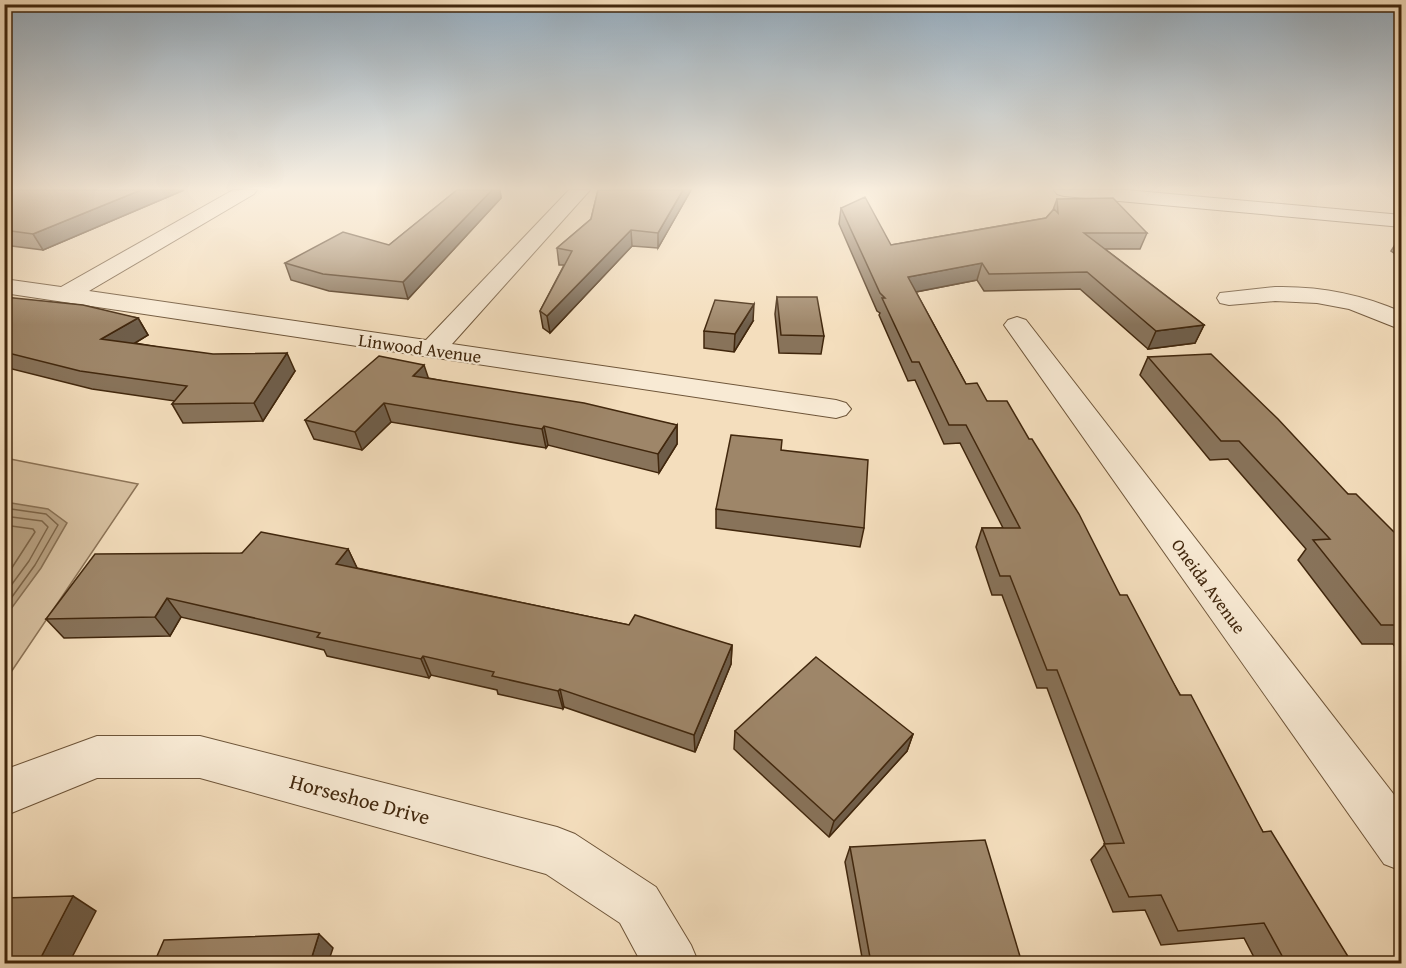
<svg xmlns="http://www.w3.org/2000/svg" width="1406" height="968" viewBox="0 0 1406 968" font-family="'Gentium Book Plus',serif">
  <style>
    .green { fill: #d6bf9f; stroke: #8c7356; stroke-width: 1.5 }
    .water { fill: #b7a081; stroke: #887053; stroke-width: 1.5 }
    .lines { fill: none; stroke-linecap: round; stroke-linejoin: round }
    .shore { stroke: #7c6447; stroke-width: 1.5 }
    .minor-casing { stroke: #6e5539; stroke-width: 2 }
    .minor { fill: #f8ead4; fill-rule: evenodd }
    .wall { fill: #88735a; stroke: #41270d; stroke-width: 1.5 }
    .shaded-wall { fill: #6f5e4a; stroke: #41270d; stroke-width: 1.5 }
    .building { fill: #9e8669; stroke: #41270d; stroke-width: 1.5 }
    .labels { text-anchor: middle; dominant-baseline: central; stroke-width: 4.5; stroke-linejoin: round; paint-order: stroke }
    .street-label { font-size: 18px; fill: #41270d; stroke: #f8ead4 }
    .near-street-label { font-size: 21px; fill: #41270d; stroke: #f8ead4 }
  </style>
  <rect width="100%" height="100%" fill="#f4debd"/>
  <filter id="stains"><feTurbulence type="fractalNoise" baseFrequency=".00333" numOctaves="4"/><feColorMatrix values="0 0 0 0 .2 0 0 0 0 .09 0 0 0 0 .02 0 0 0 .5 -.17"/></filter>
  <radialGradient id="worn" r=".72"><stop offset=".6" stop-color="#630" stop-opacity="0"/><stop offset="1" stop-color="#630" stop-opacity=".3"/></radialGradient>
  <!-- green -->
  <path class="green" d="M 5,458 L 138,484 L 5,681 Z"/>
  <!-- water -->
  <path class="water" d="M 5,502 L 48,509 L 67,523 L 41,568 L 5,617 Z"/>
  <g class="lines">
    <!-- shore -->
    <g class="shore">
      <path d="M 4,508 L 46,514 L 58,525 L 35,565 L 4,608"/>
      <path d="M 4,516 L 42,521 L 48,527 L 29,561 L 4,595"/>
      <path d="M 4,525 L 33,529 L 35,532 L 4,580"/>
    </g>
    <!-- minor casing -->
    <g class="minor-casing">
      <g id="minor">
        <path d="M 233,190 L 257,190 L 254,194 L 89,291 L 426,340 L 569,190 L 590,190 L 452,344 L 836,400 L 846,403 L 851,409 L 846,415 L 836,418 L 4,293 L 4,279 L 61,287 Z"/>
        <path d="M 1054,190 L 1126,190 L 1402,215 L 1402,227 L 1064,196 L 1057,194 Z"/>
        <path d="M 1275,287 C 1320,286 1361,294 1402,312 L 1402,330 L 1349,309 L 1317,303 L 1275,301 L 1229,305 L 1220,303 L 1217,298 L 1220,293 Z"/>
        <path d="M 1017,317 L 1026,320 L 1402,805 L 1402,871 L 1384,864 L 1004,325 L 1008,320 Z"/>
        <path d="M 97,736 L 200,736 L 557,827 L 575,834 L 656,887 L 691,945 L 699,964 L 642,964 L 620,923 L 546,874 L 200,778 L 97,778 L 4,816 L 4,770 Z"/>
      </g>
    </g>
    <!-- minor -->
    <use href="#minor" class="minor"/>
  </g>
  <!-- wall -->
  <g class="wall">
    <path d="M 4,190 L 184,190 L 43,250 L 4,245 Z"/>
    <path d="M 457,190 L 500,190 L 501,198 L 408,299 L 329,291 L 291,280 L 285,263 L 389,245 Z"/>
    <path d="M 598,190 L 691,190 L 658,248 L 632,246 L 550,333 L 543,328 L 540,311 L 564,265 L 559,265 L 557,248 L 591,219 Z"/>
    <path d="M 1057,199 L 1147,233 L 1140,249 L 1105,249 L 1204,325 L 1195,343 L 1148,349 L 1080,289 L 984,291 L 977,280 L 916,292 L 966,384 L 987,401 L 1120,595 L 1263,832 L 1352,963 L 1257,963 L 1244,938 L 1161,945 L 1145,910 L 1113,912 L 1091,860 L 1105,844 L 1047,688 L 1037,688 L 1002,595 L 992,595 L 976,547 L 982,528 L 1003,528 L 960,443 L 944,444 L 915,380 L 908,381 L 879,315 L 880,313 L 877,311 L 839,224 L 841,208 L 891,245 L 1046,218 L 1053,210 Z"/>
    <path d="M 1401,235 L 1401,258 L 1391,251 Z"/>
    <path d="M 4,297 L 138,318 L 148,335 L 135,343 L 295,371 L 263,421 L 183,423 L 172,404 L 175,401 L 92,389 L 4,367 Z"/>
    <path d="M 777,297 L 824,336 L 821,354 L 779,353 L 775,314 Z"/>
    <path d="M 753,321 L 734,352 L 704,348 L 704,331 Z"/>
    <path d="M 1148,357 L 1348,494 L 1401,539 L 1401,655 L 1393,644 L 1362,644 L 1298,560 L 1306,549 L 1228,459 L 1210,460 L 1140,375 Z"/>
    <path d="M 428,378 L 677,425 L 677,444 L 659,473 L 548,445 L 546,448 L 391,422 L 362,450 L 314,439 L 305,420 Z"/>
    <path d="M 781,450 L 864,528 L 860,547 L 716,528 L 716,509 Z"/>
    <path d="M 348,549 L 357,568 L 629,625 L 732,645 L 731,664 L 695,752 L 564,707 L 563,709 L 498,694 L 497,690 L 431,675 L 429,678 L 327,656 L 324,650 L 181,617 L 170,636 L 64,638 L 46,619 L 242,553 Z"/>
    <path d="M 735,731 L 913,734 L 907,751 L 829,837 L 734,749 Z"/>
    <path d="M 850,847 L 1022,963 L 863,963 L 845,862 Z"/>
  </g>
  <!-- shaded-wall -->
  <g class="shaded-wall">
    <path d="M 141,190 L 184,190 L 43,250 L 33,234 Z"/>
    <path d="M 492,190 L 500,190 L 501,198 L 408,299 L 403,282 Z"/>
    <path d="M 683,190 L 691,190 L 658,248 L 658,233 Z"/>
    <path d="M 631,230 L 632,246 L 550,333 L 547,316 Z"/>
    <path d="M 982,263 L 977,280 L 905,294 L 908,277 Z"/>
    <path d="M 754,304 L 753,321 L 734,352 L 735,334 Z"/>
    <path d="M 138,318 L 148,335 L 112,357 L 101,339 Z"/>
    <path d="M 1204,325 L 1195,343 L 1148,349 L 1156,331 Z"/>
    <path d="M 287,353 L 295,371 L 263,421 L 254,403 Z"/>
    <path d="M 424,365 L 430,383 L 413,376 Z"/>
    <path d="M 384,403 L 391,422 L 362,450 L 355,432 Z"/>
    <path d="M 677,425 L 677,444 L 659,473 L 658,454 Z"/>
    <path d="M 544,426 L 548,445 L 546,448 L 542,429 Z"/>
    <path d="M 348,549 L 357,568 L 346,583 L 336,564 Z"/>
    <path d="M 167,598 L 181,617 L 170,636 L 155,617 Z"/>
    <path d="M 732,645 L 731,664 L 695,752 L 694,735 Z"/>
    <path d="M 423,656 L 431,675 L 429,678 L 421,659 Z"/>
    <path d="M 560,689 L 564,707 L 563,709 L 558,691 Z"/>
    <path d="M 913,734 L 907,751 L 829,837 L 834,821 Z"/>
    <path d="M 73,896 L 96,911 L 69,963 L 38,963 Z"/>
    <path d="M 319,934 L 333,948 L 328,963 L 310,963 Z"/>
  </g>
  <!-- building -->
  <g class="building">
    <path d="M 4,190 L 141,190 L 33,234 L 4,230 Z"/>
    <path d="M 457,190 L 492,190 L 403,282 L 323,274 L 285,263 L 343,232 L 389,245 Z"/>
    <path d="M 598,190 L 683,190 L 658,233 L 631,230 L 547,316 L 540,311 L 572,251 L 557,248 L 591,219 Z"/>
    <path d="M 865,197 L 891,245 L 1046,218 L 1054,209 L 1058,213 L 1057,199 L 1113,198 L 1147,233 L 1084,233 L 1204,325 L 1156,331 L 1087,272 L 989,274 L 982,263 L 908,277 L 966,384 L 977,383 L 987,401 L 1007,401 L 1029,439 L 1032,439 L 1079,514 L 1120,595 L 1127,595 L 1180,695 L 1191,695 L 1263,832 L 1271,831 L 1352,963 L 1286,963 L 1264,923 L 1178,931 L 1161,895 L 1129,897 L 1104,844 L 1124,843 L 1057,670 L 1047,670 L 1010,576 L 1000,576 L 982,528 L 1020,528 L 966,425 L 949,425 L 919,362 L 912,362 L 882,298 L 885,298 L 880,293 L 841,208 Z"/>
    <path d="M 4,297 L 83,305 L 138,318 L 101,339 L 213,354 L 287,353 L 254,403 L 172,404 L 187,386 L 80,371 L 4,352 Z"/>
    <path d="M 777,297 L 817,297 L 824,336 L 781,335 Z"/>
    <path d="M 715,300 L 754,304 L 735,334 L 704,331 Z"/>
    <path d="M 1211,354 L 1278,419 L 1348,494 L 1356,494 L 1401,539 L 1401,625 L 1381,625 L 1313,540 L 1330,539 L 1239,441 L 1221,441 L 1148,357 Z"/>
    <path d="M 379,356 L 424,365 L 413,376 L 584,403 L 677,425 L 658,454 L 544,426 L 542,429 L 384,403 L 355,432 L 305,420 Z"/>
    <path d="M 731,435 L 782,440 L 781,450 L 868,460 L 864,528 L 716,509 Z"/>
    <path d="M 261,532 L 348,549 L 336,564 L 629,625 L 635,615 L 732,645 L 694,735 L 560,689 L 558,691 L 492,676 L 494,672 L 423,656 L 421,659 L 317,637 L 320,633 L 167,598 L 155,617 L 46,619 L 95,554 L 242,553 Z"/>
    <path d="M 816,657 L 913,734 L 834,821 L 735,731 Z"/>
    <path d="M 985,840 L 1022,963 L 871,963 L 850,847 Z"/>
    <path d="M 73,896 L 38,963 L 4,963 L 4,898 Z"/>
    <path d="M 319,934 L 310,963 L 154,963 L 164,940 Z"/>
  </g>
  <!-- sky -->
  <linearGradient id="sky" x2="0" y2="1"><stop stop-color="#94acbf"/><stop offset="0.58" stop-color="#faf0e1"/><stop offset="1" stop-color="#faf0e1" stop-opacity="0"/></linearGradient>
  <rect width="1406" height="325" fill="url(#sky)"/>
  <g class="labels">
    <!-- street labels -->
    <g class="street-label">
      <text transform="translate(420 348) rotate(8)">Linwood Avenue</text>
      <text transform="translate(1209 586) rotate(54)">Oneida Avenue</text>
    </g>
    <!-- near-street labels -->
    <g class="near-street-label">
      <text transform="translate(360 799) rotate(15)">Horseshoe Drive</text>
    </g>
  </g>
  <!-- margin -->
  <rect width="1406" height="968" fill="none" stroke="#f4debd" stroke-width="24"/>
  <rect x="6" y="6" width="1394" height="956" fill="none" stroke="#41270d" stroke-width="3"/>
  <rect x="12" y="12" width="1382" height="944" fill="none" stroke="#41270d" stroke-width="1.5"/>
  <rect width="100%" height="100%" filter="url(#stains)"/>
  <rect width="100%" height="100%" fill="url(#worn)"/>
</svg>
